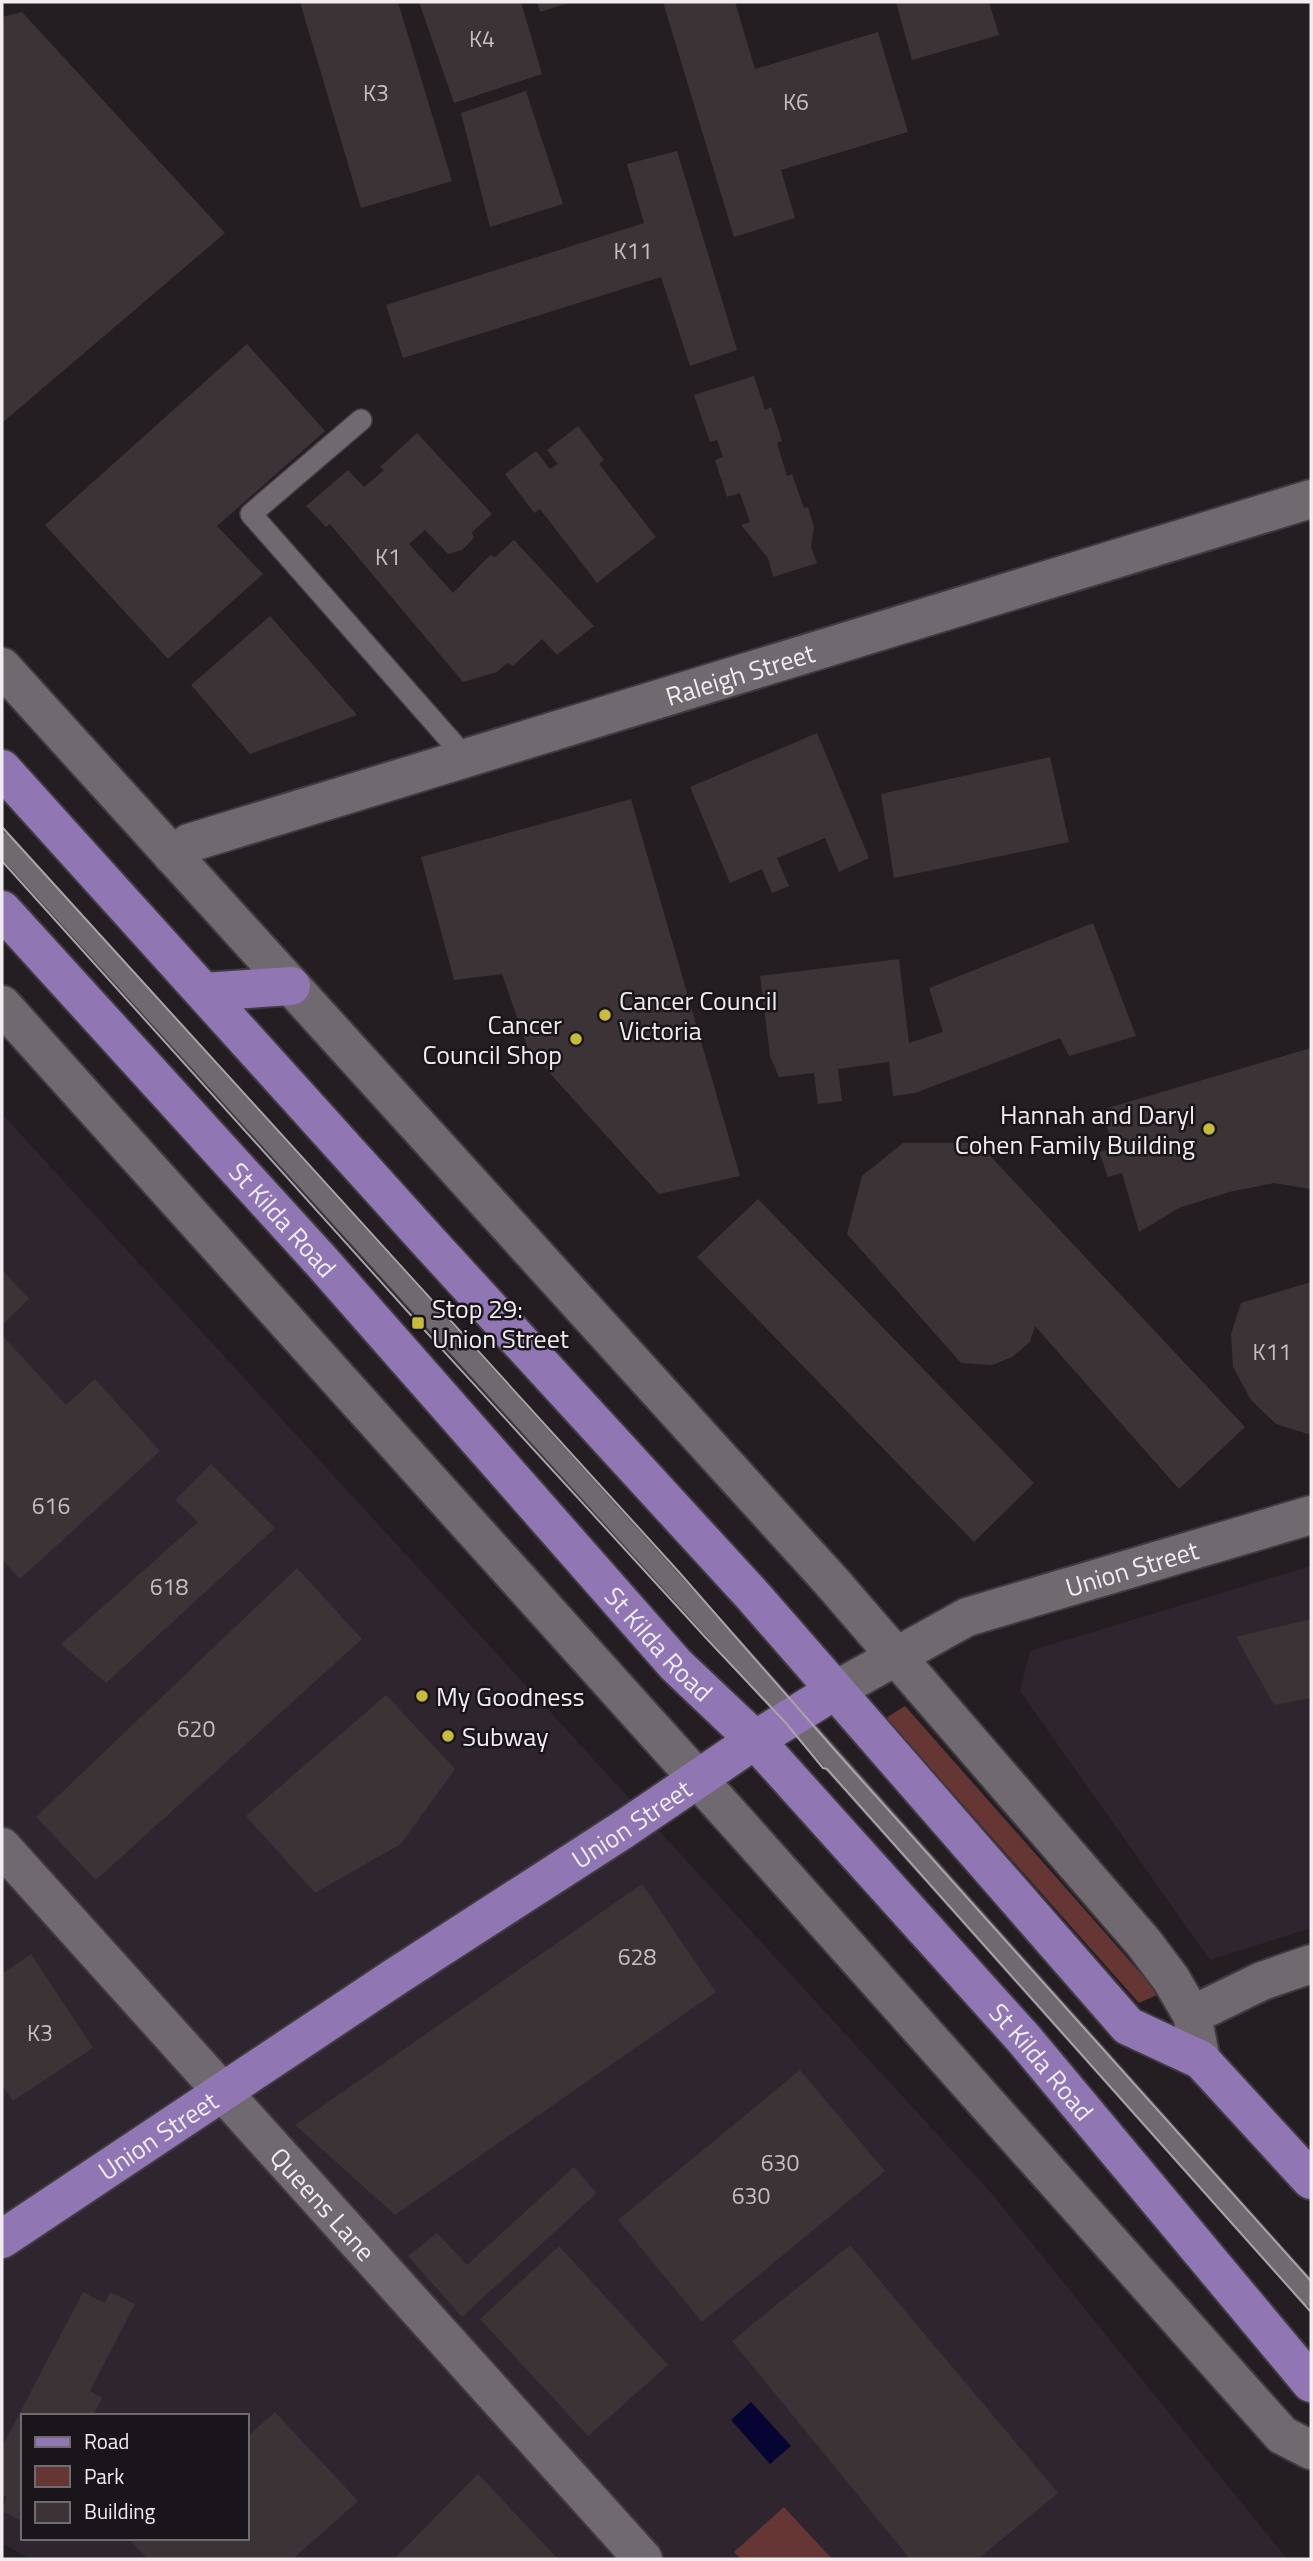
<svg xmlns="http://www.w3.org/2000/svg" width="1313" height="2561" viewBox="0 0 1313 2561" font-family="'Titillium Web',sans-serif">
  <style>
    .built { fill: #2f252f; fill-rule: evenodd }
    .green { fill: #653634 }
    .water { fill: #060432 }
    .building { fill: #3b3335 }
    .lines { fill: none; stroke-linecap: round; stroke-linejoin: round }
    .lane-casing { stroke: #3f3a3f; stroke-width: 24 }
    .street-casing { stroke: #3f3a3f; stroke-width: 42 }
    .secondary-casing { stroke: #3f3a3f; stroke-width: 42 }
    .primary-casing { stroke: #3f3a3f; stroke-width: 42 }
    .lane { stroke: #70696f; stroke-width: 21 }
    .street { stroke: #70696f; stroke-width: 38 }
    .secondary { stroke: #70696f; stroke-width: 38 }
    .primary { stroke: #9077b3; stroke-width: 38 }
    .tram { stroke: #a9a4a9; stroke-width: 2 }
    .poi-dot { fill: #c6bc3c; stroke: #1a151a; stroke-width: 2.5 }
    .labels { text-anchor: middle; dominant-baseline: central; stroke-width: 5; stroke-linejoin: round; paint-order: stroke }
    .number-label { font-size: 23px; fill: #c3bec1 }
    .street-label { font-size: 26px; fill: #f0ecf0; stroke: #1a151a }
    .poi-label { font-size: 26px; fill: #f0ecf0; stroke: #1a151a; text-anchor: start }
  </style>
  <rect width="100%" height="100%" fill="#241e23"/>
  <!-- built -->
  <g class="built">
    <path d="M 2,1114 L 992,2194 L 1287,2559 L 30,2559 L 2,2543 ZM 23,2416 L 247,2416 L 247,2538 L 23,2538 Z"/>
    <path d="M 1311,1566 L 1311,1928 L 1210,1960 L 1020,1691 L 1030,1651 Z"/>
  </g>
  <!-- green -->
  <g class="green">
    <path d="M 905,1706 L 1159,1994 L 1139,2003 L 886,1718 Z"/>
    <path d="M 784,2507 L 832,2559 L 741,2559 L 734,2552 Z"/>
  </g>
  <!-- water -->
  <path class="water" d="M 751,2402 L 791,2446 L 770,2464 L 731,2420 Z"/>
  <!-- building -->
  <g class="building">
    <path d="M 300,2 L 398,2 L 452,181 L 361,208 Z"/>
    <path d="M 419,2 L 521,2 L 542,74 L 454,103 Z"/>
    <path d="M 537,2 L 571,2 L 540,12 Z"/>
    <path d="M 663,2 L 735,2 L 755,69 L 878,32 L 908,132 L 781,170 L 795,218 L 734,237 Z"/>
    <path d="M 896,2 L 989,2 L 999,35 L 912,60 Z"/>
    <path d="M 22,12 L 225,233 L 2,423 L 2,17 Z"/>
    <path d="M 526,91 L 563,204 L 490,227 L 461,113 Z"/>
    <path d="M 677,151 L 737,350 L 690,366 L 661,277 L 403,358 L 386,305 L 644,223 L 627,164 Z"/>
    <path d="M 247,344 L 325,431 L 217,526 L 263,574 L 168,659 L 45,525 Z"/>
    <path d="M 754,376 L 765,410 L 771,407 L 782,441 L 777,443 L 787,476 L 792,474 L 804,508 L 808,507 L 814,527 L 811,547 L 817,563 L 773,577 L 768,558 L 741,525 L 750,522 L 740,493 L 727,497 L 715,460 L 723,457 L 717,440 L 710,442 L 694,395 Z"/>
    <path d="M 578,426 L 604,460 L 599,464 L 656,537 L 597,583 L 540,509 L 534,513 L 505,474 L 536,451 L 550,469 L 558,464 L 547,450 Z"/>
    <path d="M 417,433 L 492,514 L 472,532 L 474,538 L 462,550 L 448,554 L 425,530 L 409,544 L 453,593 L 490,555 L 495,557 L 514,540 L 594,626 L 557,655 L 542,639 L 513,666 L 507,663 L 497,672 L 463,682 L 330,524 L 326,527 L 306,506 L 348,470 L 364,487 L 384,470 L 380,467 Z"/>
    <path d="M 270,616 L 357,715 L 250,754 L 191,685 Z"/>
    <path d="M 817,733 L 869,858 L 839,872 L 825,838 L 777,858 L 789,886 L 772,893 L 762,869 L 730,883 L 690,787 Z"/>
    <path d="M 1050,757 L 1069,842 L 894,878 L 881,794 Z"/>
    <path d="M 631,799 L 740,1176 L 659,1194 L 528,1049 L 502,974 L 454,980 L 421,857 Z"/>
    <path d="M 1093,923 L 1136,1036 L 1069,1056 L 1060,1038 L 915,1093 L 893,1096 L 889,1062 L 838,1069 L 842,1101 L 818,1104 L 814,1073 L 779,1077 L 770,1056 L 760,976 L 899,959 L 909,1043 L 943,1032 L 929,988 Z"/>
    <path d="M 1311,1048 L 1311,1189 L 1274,1183 L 1229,1192 L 1179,1208 L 1139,1232 L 1122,1173 L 1108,1177 L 1099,1152 L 1114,1148 L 1101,1110 Z"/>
    <path d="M 903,1143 L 978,1143 L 1245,1427 L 1179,1489 L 1035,1326 L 1030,1342 L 1012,1357 L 992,1365 L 961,1363 L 847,1234 L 862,1176 Z"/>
    <path d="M 758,1199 L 1034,1483 L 974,1542 L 697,1257 Z"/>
    <path d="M 2,1270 L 29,1299 L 2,1325 Z"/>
    <path d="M 1311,1282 L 1311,1435 L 1276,1424 L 1251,1400 L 1233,1367 L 1231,1334 L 1241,1303 Z"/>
    <path d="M 2,1335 L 66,1405 L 95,1379 L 160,1451 L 20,1579 L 2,1559 Z"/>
    <path d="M 211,1464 L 275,1528 L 106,1683 L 61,1644 L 198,1522 L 175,1500 Z"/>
    <path d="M 297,1568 L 362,1639 L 96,1880 L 36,1817 Z"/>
    <path d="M 1311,1619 L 1311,1698 L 1274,1705 L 1236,1637 Z"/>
    <path d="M 386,1695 L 455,1769 L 401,1844 L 315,1893 L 246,1816 Z"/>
    <path d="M 642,1884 L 716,1992 L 395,2215 L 295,2125 Z"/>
    <path d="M 31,1954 L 93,2048 L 13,2101 L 2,2085 L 2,1974 Z"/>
    <path d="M 800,2070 L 885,2171 L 702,2322 L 618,2220 Z"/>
    <path d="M 574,2167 L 597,2193 L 462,2317 L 408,2256 L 437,2233 L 467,2265 Z"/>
    <path d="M 850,2245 L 1058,2493 L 978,2559 L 910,2559 L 732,2341 Z"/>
    <path d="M 559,2246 L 668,2365 L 588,2436 L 480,2319 Z"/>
    <path d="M 83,2292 L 105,2303 L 110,2292 L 135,2304 L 90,2391 L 102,2398 L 93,2416 L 23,2416 L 23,2522 L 2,2511 L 7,2497 L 2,2495 L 2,2447 Z"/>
    <path d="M 275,2412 L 358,2501 L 293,2559 L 147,2559 L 131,2541 L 135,2538 L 247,2538 L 247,2437 Z"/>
    <path d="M 478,2474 L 558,2559 L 394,2559 Z"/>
  </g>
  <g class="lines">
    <!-- lane casing -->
    <g class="lane-casing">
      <g id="lane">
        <path d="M 361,420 L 251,514 L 465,757"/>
        <path d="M 2,843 L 793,1716 L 1311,2296"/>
      </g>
    </g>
    <!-- street casing -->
    <g class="street-casing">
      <g id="street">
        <path id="s1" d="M 172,855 L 189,843 L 228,831 L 1311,499"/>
        <path id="s2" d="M 2,1847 L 643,2559"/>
        <path d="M 1192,2015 L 1262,1981 L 1311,1964"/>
      </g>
    </g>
    <!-- secondary casing -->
    <g class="secondary-casing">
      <g id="secondary">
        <path d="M 2,667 L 831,1581 L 1144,1943 L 1171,1979 L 1192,2015 L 1201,2060"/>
        <path d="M 2,1005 L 740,1826 L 1282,2435 L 1311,2450"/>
        <path id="s3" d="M 834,1691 L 967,1617 L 1311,1515"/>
      </g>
    </g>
    <!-- primary casing -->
    <g class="primary-casing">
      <g id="primary">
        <path d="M 2,769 L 428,1241 L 754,1597 L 1128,2026 L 1201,2060 L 1311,2180"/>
        <path id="s4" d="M 2,910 L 322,1262 L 676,1665 L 755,1740 L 1024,2039 L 1311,2383"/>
        <path d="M 204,992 L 291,986"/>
        <path id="s5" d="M 2,2239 L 395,1977 L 621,1831 L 755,1740 L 834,1691"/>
      </g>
    </g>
    <!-- lane -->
    <use href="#lane" class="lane"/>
    <!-- street -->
    <use href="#street" class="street"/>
    <!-- secondary -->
    <use href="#secondary" class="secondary"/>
    <!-- primary -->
    <use href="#primary" class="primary"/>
    <!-- tram -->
    <g class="tram">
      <path d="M 2,827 L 678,1571 L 840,1756 L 1311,2281"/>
      <path d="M 2,861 L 418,1323 L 706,1638 L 785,1722 L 823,1768 L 827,1769 L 1311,2312"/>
    </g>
  </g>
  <!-- markers -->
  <g class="poi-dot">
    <circle cx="605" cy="1015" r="7"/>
    <circle cx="576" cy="1039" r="7"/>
    <circle cx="1209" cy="1129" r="7"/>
    <rect x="411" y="1316" width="14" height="14" rx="3.5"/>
    <circle cx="422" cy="1696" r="7"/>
    <circle cx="448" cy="1736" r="7"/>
  </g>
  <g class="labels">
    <!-- number labels -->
    <g class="number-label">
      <text x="482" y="38">K4</text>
      <text x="376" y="92">K3</text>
      <text x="796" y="101">K6</text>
      <text x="633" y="250">K11</text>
      <text x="388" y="556">K1</text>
      <text x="1272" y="1351">K11</text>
      <text x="51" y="1505">616</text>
      <text x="169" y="1586">618</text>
      <text x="196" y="1728">620</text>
      <text x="637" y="1956">628</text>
      <text x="40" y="2032">K3</text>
      <text x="780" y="2162">630</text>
      <text x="751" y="2195">630</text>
    </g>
    <!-- street labels -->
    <g class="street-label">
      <text stroke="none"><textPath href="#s1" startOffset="597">Raleigh Street</textPath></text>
      <text stroke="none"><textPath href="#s4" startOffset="418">St Kilda Road</textPath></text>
      <text stroke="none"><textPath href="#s3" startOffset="324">Union Street</textPath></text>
      <text stroke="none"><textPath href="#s4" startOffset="985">St Kilda Road</textPath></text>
      <text stroke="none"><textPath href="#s5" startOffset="754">Union Street</textPath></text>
      <text stroke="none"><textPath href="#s4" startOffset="1552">St Kilda Road</textPath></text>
      <text stroke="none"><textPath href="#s5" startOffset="187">Union Street</textPath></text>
      <text stroke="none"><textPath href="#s2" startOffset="480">Queens Lane</textPath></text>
    </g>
    <!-- poi labels -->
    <g class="poi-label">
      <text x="619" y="1000">Cancer Council<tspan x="619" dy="30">Victoria</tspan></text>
      <text x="562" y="1024" text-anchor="end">Cancer<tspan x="562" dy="30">Council Shop</tspan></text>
      <text x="1195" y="1114" text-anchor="end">Hannah and Daryl<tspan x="1195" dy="30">Cohen Family Building</tspan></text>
      <text x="432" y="1308">Stop 29:<tspan x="432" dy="30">Union Street</tspan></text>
      <text x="436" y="1696">My Goodness</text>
      <text x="462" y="1736">Subway</text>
    </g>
  </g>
  <!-- border -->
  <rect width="1313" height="2561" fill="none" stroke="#f0ecf0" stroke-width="7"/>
  <!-- legend -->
  <rect x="21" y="2414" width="228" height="126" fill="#1a151a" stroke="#706b70" stroke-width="2"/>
  <rect x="35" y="2437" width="35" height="10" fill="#9077b3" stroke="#706b70" stroke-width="2"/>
  <text x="84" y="2449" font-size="21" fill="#f0ecf0">Road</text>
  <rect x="35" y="2466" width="35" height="21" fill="#653634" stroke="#706b70" stroke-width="2"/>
  <text x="84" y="2484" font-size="21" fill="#f0ecf0">Park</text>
  <rect x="35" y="2502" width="35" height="21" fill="#3b3335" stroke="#706b70" stroke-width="2"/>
  <text x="84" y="2519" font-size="21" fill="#f0ecf0">Building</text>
</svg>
